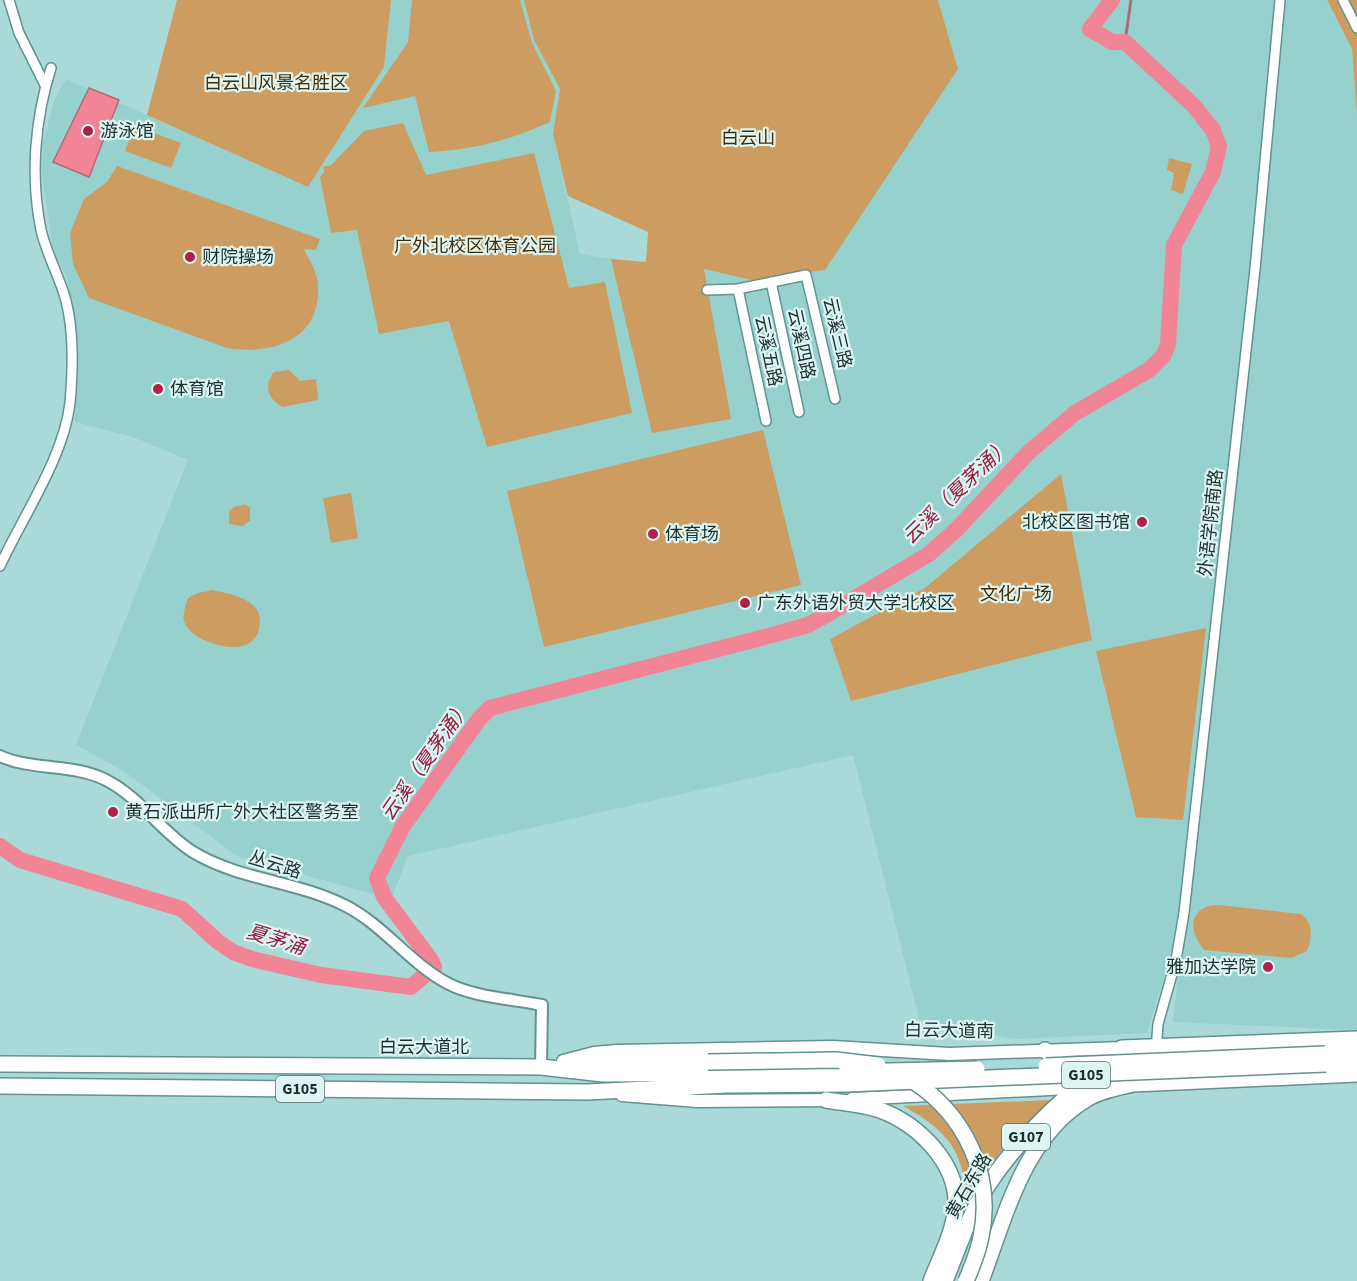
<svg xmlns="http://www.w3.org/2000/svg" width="1357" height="1281" viewBox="0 0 1357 1281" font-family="'Source Sans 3','Noto Sans SC',sans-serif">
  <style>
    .built { fill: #96d1cd }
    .green { fill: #cd9c60 }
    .water { fill: #f18595; stroke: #b16b76; stroke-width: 1.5 }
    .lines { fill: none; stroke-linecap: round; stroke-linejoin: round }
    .stream { stroke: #b16b76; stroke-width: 3 }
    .river { stroke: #f18595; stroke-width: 16 }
    .minor-casing { stroke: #639290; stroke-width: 12 }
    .tertiary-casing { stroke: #639290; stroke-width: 14 }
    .secondary-casing { stroke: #639290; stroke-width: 15 }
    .trunk-casing { stroke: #639290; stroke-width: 18 }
    .minor { stroke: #fff; stroke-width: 9 }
    .tertiary { stroke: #fff; stroke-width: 10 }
    .secondary { stroke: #fff; stroke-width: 12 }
    .trunk { stroke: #fff; stroke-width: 15 }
    .trunk-bridge-casing { stroke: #639290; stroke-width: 18; stroke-linecap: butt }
    .trunk-bridge { stroke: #fff; stroke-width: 15 }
    .poi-dot { fill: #b2204a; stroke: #ddf6f4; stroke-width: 2 }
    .labels { text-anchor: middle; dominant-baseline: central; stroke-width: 4.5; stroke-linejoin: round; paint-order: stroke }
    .shield { fill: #ddf6f4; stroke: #556b69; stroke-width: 1.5 }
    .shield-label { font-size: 16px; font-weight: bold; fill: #1b2f2d }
    .park-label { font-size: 18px; fill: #462b02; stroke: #ddf6f4 }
    .poi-label { font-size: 18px; fill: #1b2f2d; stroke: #ddf6f4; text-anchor: start }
    .street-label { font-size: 18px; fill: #1b2f2d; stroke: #ddf6f4 }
    .water-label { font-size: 20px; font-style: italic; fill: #9b1a3f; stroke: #ddf6f4 }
  </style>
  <rect width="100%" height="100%" fill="#a9dad7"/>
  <!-- built -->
  <path class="built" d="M 391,0 L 524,0 L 534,40 L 560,89 L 553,134 L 580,254 L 646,265 L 704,269 L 751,280 L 825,269 L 958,69 L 938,0 L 1327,0 L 1352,49 L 1357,115 L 1357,1030 L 1173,1022 L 1186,904 L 1147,1033 L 1014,1039 L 919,1019 L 853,755 L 408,856 L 392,897 L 384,897 L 237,856 L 124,771 L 76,745 L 188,460 L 133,437 L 75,422 L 76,342 L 66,275 L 53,251 L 42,172 L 43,143 L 55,98 L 66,79 L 308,187 L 384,67 Z"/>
  <!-- green -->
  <g class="green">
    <path d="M 177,0 L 391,0 L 384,67 L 308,187 L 147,115 Z"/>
    <path d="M 412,0 L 520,0 L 532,43 L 556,91 L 550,122 C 510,140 473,150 429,152 L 415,96 L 363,108 L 408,42 Z"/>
    <path d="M 524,0 L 938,0 L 958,69 L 825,270 L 751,280 L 704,269 L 731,419 L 652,433 L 611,259 L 646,262 L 648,232 L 568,196 L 553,134 L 560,89 L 534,40 Z"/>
    <path d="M 1327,0 L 1357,0 L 1357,115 L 1352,49 Z"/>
    <path d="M 403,123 L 426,175 L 534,153 L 569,288 L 605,282 L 632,413 L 487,447 L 449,321 L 379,334 L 357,230 L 331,233 L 320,177 L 324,172 L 323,167 L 331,165 L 364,131 Z"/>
    <path d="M 135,126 L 181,143 L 171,168 L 125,151 Z"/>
    <path d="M 1169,158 L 1192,164 L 1183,194 L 1171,190 L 1174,173 L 1167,170 Z"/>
    <path d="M 117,166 L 320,239 L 316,250 L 304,249 C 308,258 315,268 317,278 C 326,337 276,356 227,348 L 89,298 L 73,264 L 70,233 L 84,199 L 107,182 Z"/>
    <path d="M 289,370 L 300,381 L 316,379 L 318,400 L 282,407 C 268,398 263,386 274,372 Z"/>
    <path d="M 763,430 L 801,585 L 544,647 L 507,491 Z"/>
    <path d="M 1061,474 L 1092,640 L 851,701 L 830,639 L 925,588 Z"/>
    <path d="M 351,493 L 358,538 L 331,543 L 323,498 Z"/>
    <path d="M 245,504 L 250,508 L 250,521 L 242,526 L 229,524 L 229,512 L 234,507 Z"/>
    <path d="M 213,590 C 234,595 266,600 259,629 C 258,636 252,643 245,645 C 228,652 190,640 184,621 C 182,614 186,606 188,598 L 198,593 Z"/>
    <path d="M 1206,628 L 1183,820 L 1136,817 L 1096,651 Z"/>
    <path d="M 1218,905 L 1301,914 C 1314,924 1312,937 1307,951 L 1291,958 L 1204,950 C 1188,931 1188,906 1218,905 Z"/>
    <path d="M 1050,1100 L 1004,1147 L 988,1170 L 966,1218 C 967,1159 956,1135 903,1106 Z"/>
  </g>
  <!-- water -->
  <path class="water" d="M 89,88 L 119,100 L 89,177 L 53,162 Z"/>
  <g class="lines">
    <!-- stream -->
    <path class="stream" d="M 1125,42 L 1131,0"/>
    <!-- river -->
    <path class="river" d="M 0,846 L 20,860 L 182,909 L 217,941 L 233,952 L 252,959 L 321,975 L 411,987 L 434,967 L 431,960 L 384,897 L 377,878 L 403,826 L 479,719 L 490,708 L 761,638 L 808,625 L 830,613 L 929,554 L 957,529 L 1029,452 L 1075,413 L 1149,370 L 1164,355 L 1168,344 L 1174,245 L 1213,172 L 1219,146 L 1213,130 L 1194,106 L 1125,42 L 1112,42 L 1090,29 L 1112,0"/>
    <!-- minor casing -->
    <g class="minor-casing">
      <g id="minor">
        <path d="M 9,0 L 19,33 L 45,85"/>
        <path d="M 1343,0 L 1357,28"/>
        <path d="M 771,282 L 799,412"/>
        <path d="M 738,289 L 766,421"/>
        <path d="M 707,290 L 738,289 L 806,275 L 835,399"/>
        <path d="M 0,566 C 23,516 64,457 70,403 C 73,370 74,326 64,294 C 57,272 46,252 41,230 C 30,176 35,119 51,68"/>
        <path d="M 1156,1051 L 1158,1024 L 1176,960 L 1184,913 L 1255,269 L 1280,0"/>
      </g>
    </g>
    <!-- tertiary casing -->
    <g class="tertiary-casing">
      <path id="tertiary" d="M 0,756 C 33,771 72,763 106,780 C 141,798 161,832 193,852 C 239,880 296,881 344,905 C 383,924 410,964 449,984 C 474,997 513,999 542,1005 L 541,1067"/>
    </g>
    <!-- secondary casing -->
    <g class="secondary-casing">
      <g id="secondary">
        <path d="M 563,1061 L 594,1053 L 617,1051 L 833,1047 L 949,1054 L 1122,1048"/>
        <path d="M 622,1095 L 697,1101 L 835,1100"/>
        <path d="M 852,1099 L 1107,1086"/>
      </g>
    </g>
    <!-- trunk casing -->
    <g class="trunk-casing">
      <g id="trunk">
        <path d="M 1045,1050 L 1071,1072"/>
        <path d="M 1325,1054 L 1357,1052"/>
        <path d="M 0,1064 L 541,1067 L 603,1074 L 846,1072"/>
        <path d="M 568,1064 L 708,1062"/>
        <path d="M 1326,1064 L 1357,1063"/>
        <path d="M 0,1086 L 587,1092 L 727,1085 L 847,1084"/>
        <path d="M 826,1100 C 844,1103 863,1104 880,1110 C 918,1124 958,1163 956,1206 C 954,1232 940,1258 931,1281"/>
        <path d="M 945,1281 C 958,1249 969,1215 988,1185 C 1023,1131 1074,1090 1122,1048 L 1357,1039"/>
        <path d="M 981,1281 C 1005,1218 1023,1138 1085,1100 C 1099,1091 1117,1088 1133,1084 L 1357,1074"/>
      </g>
    </g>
    <!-- minor -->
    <use href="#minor" class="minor"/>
    <!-- tertiary -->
    <use href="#tertiary" class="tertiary"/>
    <!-- secondary -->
    <use href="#secondary" class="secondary"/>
    <!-- trunk -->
    <use href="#trunk" class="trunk"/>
    <!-- trunk-bridge casing -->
    <g class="trunk-bridge-casing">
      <g id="trunk-bridge">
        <path d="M 708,1062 L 836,1060 L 878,1065"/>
        <path d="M 1046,1066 L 1325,1054"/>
        <path d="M 846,1072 L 977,1069"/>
        <path d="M 913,1081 C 965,1115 994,1175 981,1237 C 978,1252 972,1267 966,1281"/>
        <path d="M 847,1084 L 1326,1064"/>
      </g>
    </g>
    <!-- trunk-bridge -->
    <use href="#trunk-bridge" class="trunk-bridge"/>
  </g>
  <!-- markers -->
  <g class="poi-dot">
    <circle cx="88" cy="131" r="6"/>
    <circle cx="190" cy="257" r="6"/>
    <circle cx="158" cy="389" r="6"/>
    <circle cx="1142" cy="522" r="6"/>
    <circle cx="653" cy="534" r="6"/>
    <circle cx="745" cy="603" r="6"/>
    <circle cx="113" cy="812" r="6"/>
    <circle cx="1268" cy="967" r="6"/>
  </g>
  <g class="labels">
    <!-- shield labels -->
    <g class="shield">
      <rect x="1062" y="1062" width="48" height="26" rx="4.5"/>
      <rect x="276" y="1076" width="48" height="26" rx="4.5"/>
      <rect x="1002" y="1124" width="48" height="26" rx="4.5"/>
    </g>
    <g class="shield-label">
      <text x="1086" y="1075">G105</text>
      <text x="300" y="1089">G105</text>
      <text x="1026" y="1137">G107</text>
    </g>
    <!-- park labels -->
    <g class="park-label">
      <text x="276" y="83">白云山风景名胜区</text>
      <text x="748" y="138">白云山</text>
      <text x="475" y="246">广外北校区体育公园</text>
      <text x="1016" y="594">文化广场</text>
    </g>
    <!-- poi labels -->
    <g class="poi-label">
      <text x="100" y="131">游泳馆</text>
      <text x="202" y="257">财院操场</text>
      <text x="170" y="389">体育馆</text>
      <text x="1130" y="522" text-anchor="end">北校区图书馆</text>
      <text x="665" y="534">体育场</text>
      <text x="757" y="603">广东外语外贸大学北校区</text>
      <text x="125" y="812">黄石派出所广外大社区警务室</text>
      <text x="1256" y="967" text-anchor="end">雅加达学院</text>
    </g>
    <!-- street labels -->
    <g class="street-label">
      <text transform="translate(837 333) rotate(77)">云溪三路</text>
      <text transform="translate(801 344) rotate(78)">云溪四路</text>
      <text transform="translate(768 351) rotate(78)">云溪五路</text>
      <text transform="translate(1211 523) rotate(-84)">外语学院南路</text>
      <text transform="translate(275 865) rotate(17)">丛云路</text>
      <text transform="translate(949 1031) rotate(1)">白云大道南</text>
      <text x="424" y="1047">白云大道北</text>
      <text transform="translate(969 1186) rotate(-60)">黄石东路</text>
    </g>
    <!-- water labels -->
    <g class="water-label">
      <text transform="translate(957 492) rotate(-44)">云溪（夏茅涌）</text>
      <text transform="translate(426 761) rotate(-55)">云溪（夏茅涌）</text>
      <text transform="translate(276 940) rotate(17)">夏茅涌</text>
    </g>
  </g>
</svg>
